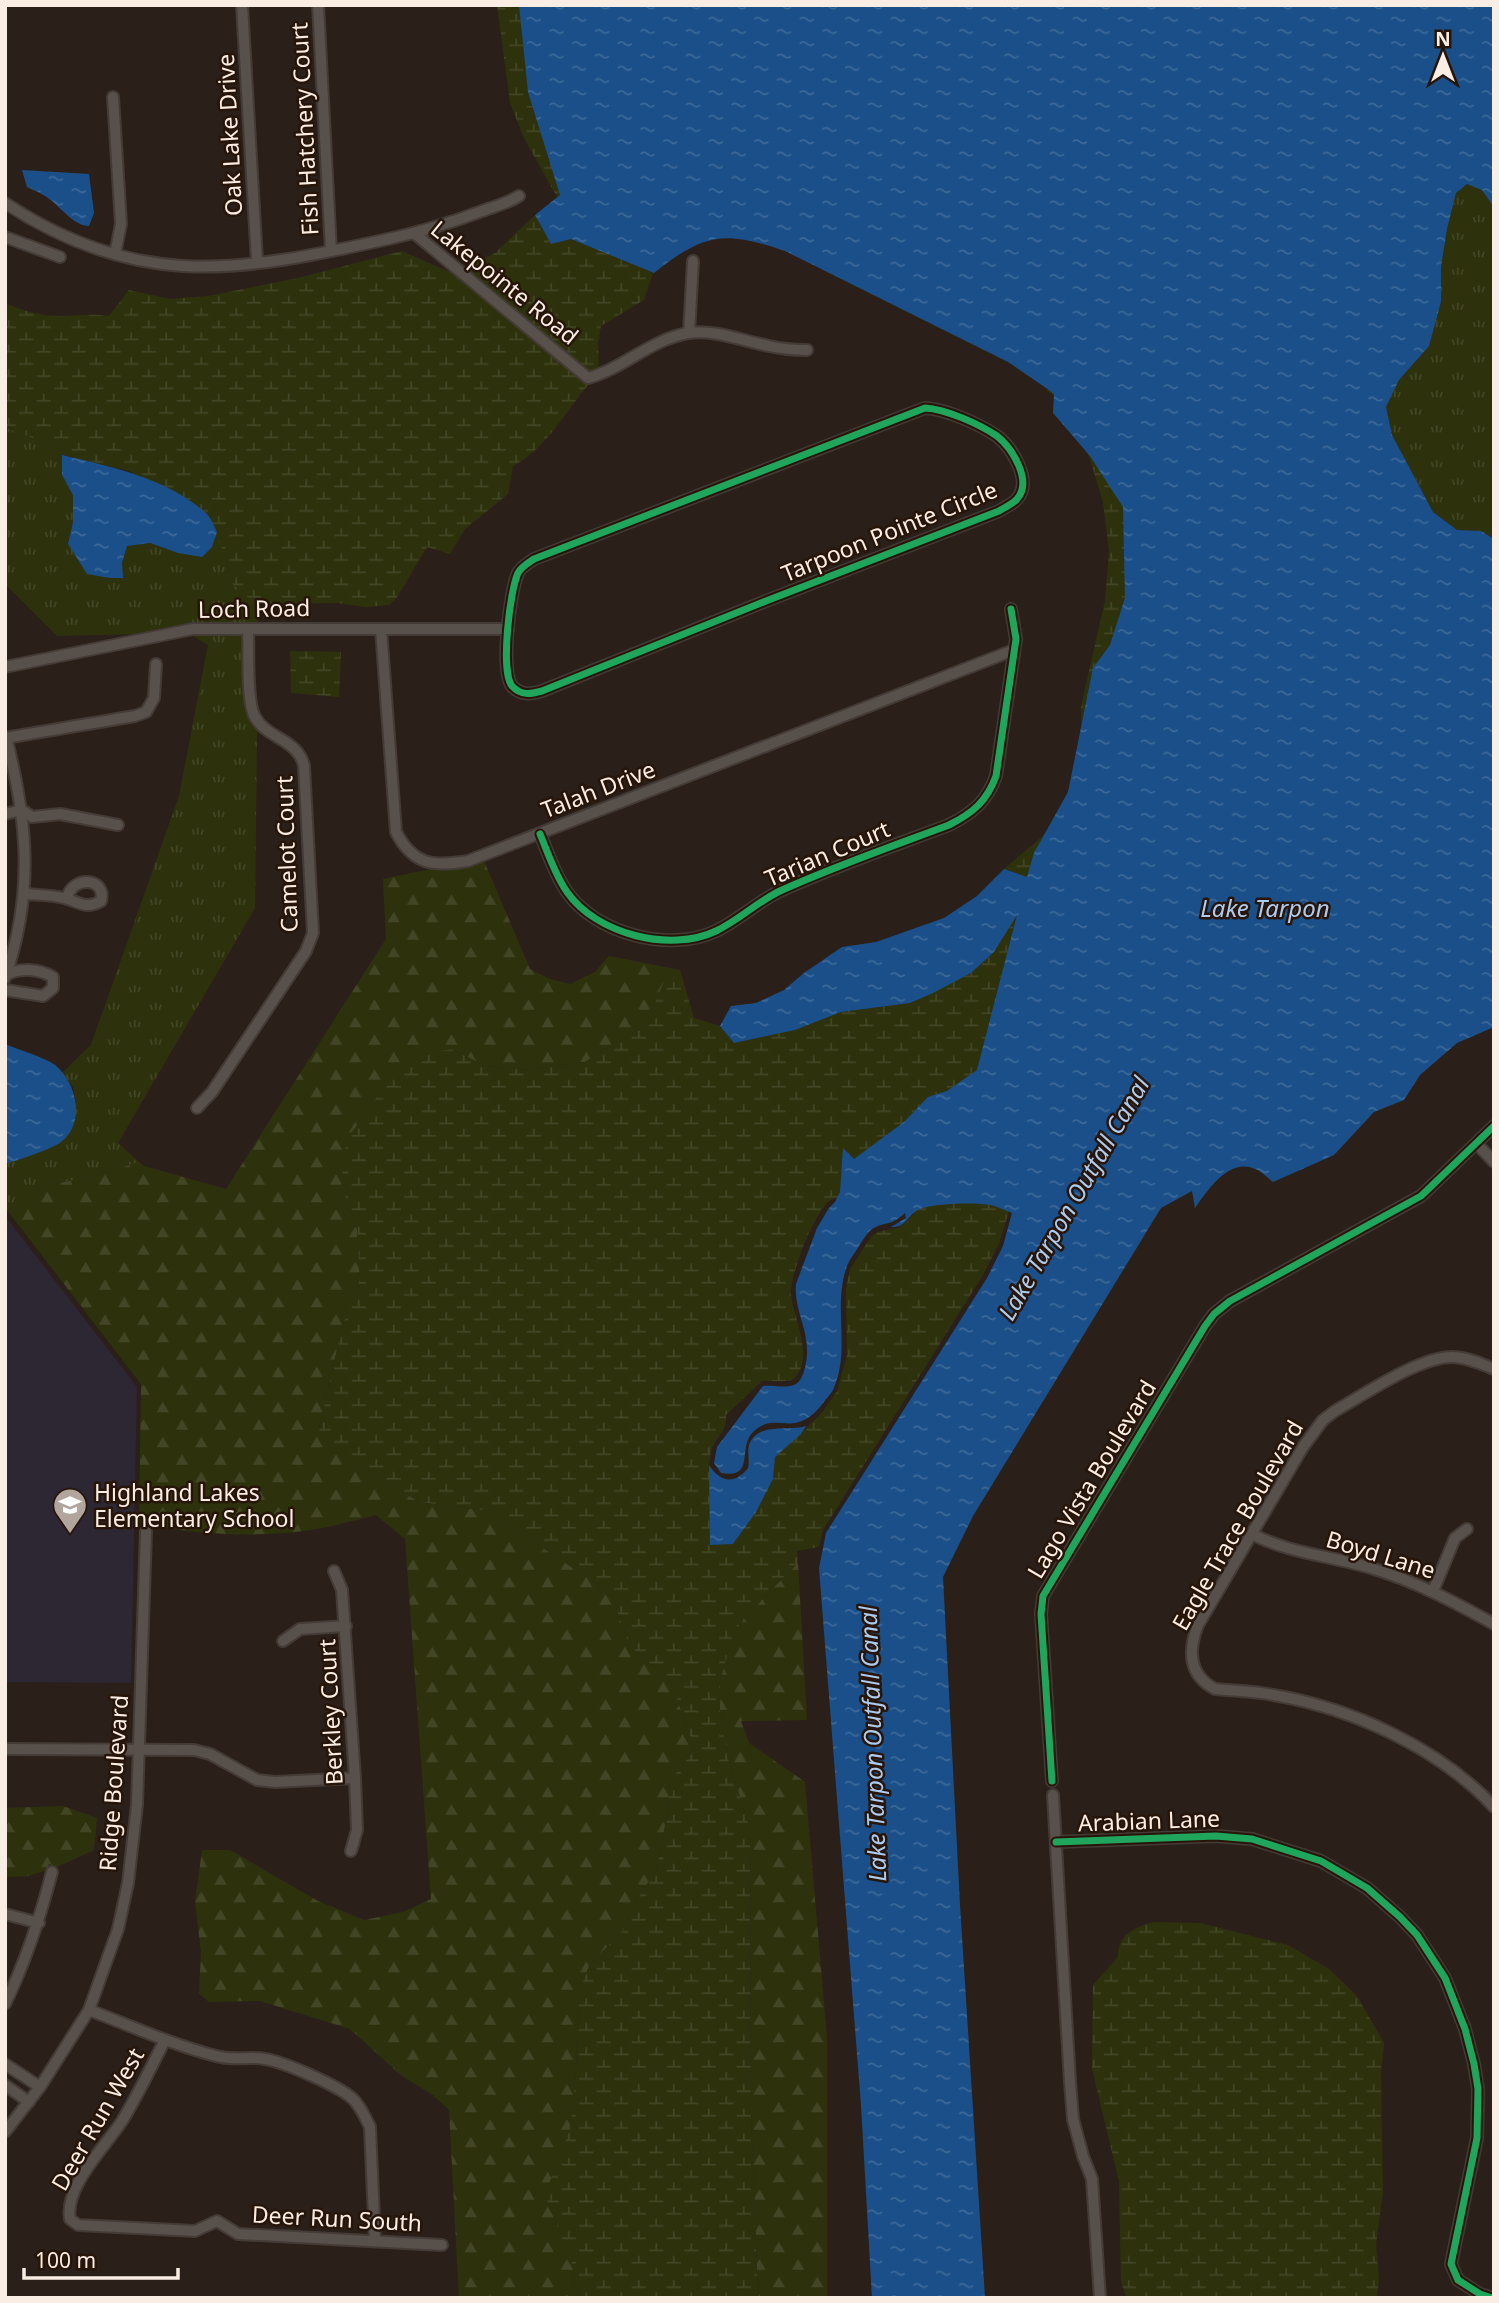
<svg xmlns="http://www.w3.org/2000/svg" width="1499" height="2303" viewBox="0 0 1499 2303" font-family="'Noto Sans',sans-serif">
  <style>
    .education { fill: #2d2633 }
    .grass { fill: url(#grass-tufts) }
    .forest { fill: url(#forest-firs) }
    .wetland { fill: url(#wetland-marsh) }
    .water { fill: url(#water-ripples) }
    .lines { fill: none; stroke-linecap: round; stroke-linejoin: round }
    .street-casing { stroke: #443b36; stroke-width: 14 }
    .street { stroke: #58504a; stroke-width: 10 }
    .cycleway-casing { stroke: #271509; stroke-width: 11 }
    .cycleway { stroke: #20a55d; stroke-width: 7 }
    .labels { text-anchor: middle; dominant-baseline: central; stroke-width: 5; stroke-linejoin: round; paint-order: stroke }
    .street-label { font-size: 23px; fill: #faede4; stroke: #271509 }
    .poi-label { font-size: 23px; fill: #faede4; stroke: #271509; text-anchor: start }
    .water-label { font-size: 24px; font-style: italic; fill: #aecbef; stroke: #271509 }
  </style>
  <defs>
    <pattern id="grass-tufts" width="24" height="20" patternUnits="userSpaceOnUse" patternTransform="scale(1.75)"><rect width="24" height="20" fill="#2d320d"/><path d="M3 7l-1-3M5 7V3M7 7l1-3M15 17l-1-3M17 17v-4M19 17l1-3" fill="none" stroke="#424624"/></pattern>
    <pattern id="forest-firs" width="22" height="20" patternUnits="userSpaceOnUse" patternTransform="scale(1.75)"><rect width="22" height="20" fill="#2d320d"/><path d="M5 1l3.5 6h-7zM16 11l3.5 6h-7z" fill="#424624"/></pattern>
    <pattern id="wetland-marsh" width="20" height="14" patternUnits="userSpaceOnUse" patternTransform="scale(1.75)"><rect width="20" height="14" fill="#2d320d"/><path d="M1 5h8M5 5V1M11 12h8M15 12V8" fill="none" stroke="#424624"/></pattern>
    <pattern id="water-ripples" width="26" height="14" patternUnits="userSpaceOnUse" patternTransform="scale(1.75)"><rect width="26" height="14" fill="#1a4f89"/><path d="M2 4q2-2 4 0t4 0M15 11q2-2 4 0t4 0" fill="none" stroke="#3c699a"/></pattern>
  </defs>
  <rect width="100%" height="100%" fill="#2a2019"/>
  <!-- education -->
  <path class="education" d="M 5,1216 L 137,1387 L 131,1683 L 5,1682 Z"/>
  <!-- grass -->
  <g class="grass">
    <path d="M 1494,167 L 1494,539 L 1481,531 L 1457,530 L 1433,512 L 1392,435 L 1386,407 L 1399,380 L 1429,346 L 1441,302 L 1441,267 L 1447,229 L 1456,193 L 1482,171 Z"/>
    <path d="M 5,427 L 62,450 L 67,456 L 62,455 L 62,475 L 73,495 L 73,522 L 68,544 L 122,563 L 127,546 L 150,543 L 178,553 L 212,547 L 217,532 L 227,562 L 230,582 L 259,604 L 258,623 L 192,623 L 137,634 L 57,636 L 5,584 Z"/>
    <path d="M 191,635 L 243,635 C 244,665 238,705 257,730 L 255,908 L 118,1143 L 139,1162 L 95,1176 L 44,1186 L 11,1215 L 5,1208 L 5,1164 L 61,1142 L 76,1102 L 73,1087 L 62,1073 L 91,1045 L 179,796 L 208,645 Z"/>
  </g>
  <!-- forest -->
  <g class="forest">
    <path d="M 484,861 L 530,969 L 550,979 L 570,984 L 595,972 L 609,956 L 670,968 L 646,1024 L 585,1062 L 526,1070 L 485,1066 L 452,1049 L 341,1187 L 357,1227 L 360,1279 L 343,1324 L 319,1428 L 330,1451 L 420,1502 L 487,1511 L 611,1593 L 629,1645 L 671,1682 L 695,1749 L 670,1781 L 668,1811 L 656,1871 L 636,1901 L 623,1931 L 590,1964 L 578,1994 L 576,2071 L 570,2130 L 545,2195 L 572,2264 L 578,2298 L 459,2298 L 449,2110 L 433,2095 L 402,2076 L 350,2029 L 260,2001 L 209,2002 L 199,1994 L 201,1952 L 195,1902 L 202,1850 L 230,1850 L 318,1901 L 364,1920 L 403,1912 L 431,1899 L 405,1539 L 376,1515 C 359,1519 341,1524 323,1528 C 262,1539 199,1535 139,1523 L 141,1384 L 11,1215 L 44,1186 L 95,1176 L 139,1162 L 144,1166 L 226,1189 L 386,939 L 383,879 L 431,869 L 449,870 L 469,867 Z"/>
    <path d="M 798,1563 L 807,1720 L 741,1721 L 749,1743 L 805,1782 L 827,2038 L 827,2298 L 758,2298 L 751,2112 L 750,1830 L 728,1758 L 720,1711 L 720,1681 L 734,1631 L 767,1594 Z"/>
    <path d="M 63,1806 L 97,1818 L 94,1850 L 57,1867 L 49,1864 L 47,1870 L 28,1876 L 5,1877 L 5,1808 Z"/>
  </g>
  <!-- wetland -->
  <g class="wetland">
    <path d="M 497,5 L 531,5 L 571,189 L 557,197 L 524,138 L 510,103 Z"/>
    <path d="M 535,215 L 551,244 L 571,239 L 653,273 L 644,300 L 601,326 L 598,343 L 599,369 L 590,372 L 464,268 L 495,253 Z"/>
    <path d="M 402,251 L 454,274 L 585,383 L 589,384 C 565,412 546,449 513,466 L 508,494 L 465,529 L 450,554 L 427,547 L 397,597 L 389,605 L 366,607 L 338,603 L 256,604 L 230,582 L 227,562 L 209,515 L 129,471 L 67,456 L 62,450 L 5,427 L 5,303 C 21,310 41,316 59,316 C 78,316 89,313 109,316 L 129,290 L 170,299 L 208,296 L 298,278 Z"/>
    <path d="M 1046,390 L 1074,390 L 1118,486 L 1132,533 L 1135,583 L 996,1057 L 865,1164 L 851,1159 L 843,1149 L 849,1190 L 847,1202 C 842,1200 837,1196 832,1199 C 816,1207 790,1275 791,1293 C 792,1317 818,1361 791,1381 L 762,1381 L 726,1415 C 727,1432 718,1434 712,1448 C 710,1453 710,1460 709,1465 L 733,1544 L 756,1512 L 773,1479 L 775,1457 L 821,1414 L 837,1391 L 847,1355 L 846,1289 L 850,1269 L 871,1237 L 877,1232 L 898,1228 L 908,1221 L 923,1202 L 976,1199 L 1009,1211 L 999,1244 L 983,1275 L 823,1530 L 819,1547 L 797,1551 L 798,1563 L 767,1594 L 734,1631 L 720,1681 L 720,1711 L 728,1758 L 750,1830 L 751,2112 L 758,2298 L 578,2298 L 572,2264 L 545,2195 L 570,2129 L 576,2071 L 578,1994 L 590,1964 L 623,1931 L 636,1901 L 656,1871 L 668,1811 L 670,1781 L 695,1749 L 671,1682 L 629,1645 L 611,1593 L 487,1511 L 420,1502 L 330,1451 L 319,1429 L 343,1324 L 360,1279 L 357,1227 L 341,1187 L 346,1140 L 406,1057 L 452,1049 L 485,1066 L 526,1070 L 585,1062 L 646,1024 L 670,968 L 680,970 L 694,1018 L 720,1026 L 734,1043 L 795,1030 L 841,1012 L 910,1003 L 971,973 L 994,952 L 1016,915 L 1033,880 L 1004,869 L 1062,820 L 1081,733 L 1081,706 L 1105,601 L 1109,551 L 1103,502 L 1090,459 L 1063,403 Z"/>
    <path d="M 290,651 L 341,652 L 339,697 L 291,693 Z"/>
    <path d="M 1154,1922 L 1200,1923 L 1288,1945 L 1329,1969 L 1357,1996 L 1384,2043 L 1381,2073 L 1383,2192 L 1376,2244 L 1379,2279 L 1377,2298 L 1127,2298 L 1121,2283 L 1119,2181 L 1092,2069 L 1093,1985 L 1118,1957 C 1118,1934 1135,1927 1154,1922 Z"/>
  </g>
  <!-- water -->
  <g class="water">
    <path d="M 519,5 L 1494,5 L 1494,207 L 1482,190 L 1467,184 L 1456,193 L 1447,229 L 1441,267 L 1441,302 L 1429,346 L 1399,380 L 1386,407 L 1392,435 L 1433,512 L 1457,530 L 1481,531 L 1494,539 L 1494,1027 L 1457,1043 L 1420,1075 L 1404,1100 L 1374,1112 L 1334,1155 L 1273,1182 C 1267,1177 1261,1171 1255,1169 C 1229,1157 1207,1191 1195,1208 L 1192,1191 L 1161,1208 L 973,1516 L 943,1577 L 960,1905 L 985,2298 L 872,2298 L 861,2105 L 819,1568 L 826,1533 L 987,1278 L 1003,1246 L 1012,1213 C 1005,1210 998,1207 991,1205 C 978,1202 929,1203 918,1210 C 907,1216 906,1228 891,1227 L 906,1218 L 905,1213 C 901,1216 897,1220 892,1222 C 885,1224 878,1225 872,1229 C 866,1234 863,1240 859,1246 C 855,1253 848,1261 846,1269 C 833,1308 851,1351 833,1390 C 831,1394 826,1399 823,1403 C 794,1441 777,1410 754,1431 C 736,1447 757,1479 721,1473 L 714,1463 L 717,1447 L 763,1386 C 772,1385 787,1389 796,1384 C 800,1382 803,1375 804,1371 C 815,1335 793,1314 796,1284 L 817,1228 L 829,1208 L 835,1202 L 840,1192 L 843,1148 L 854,1159 L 904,1122 L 928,1097 L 947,1091 L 977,1070 L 1017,915 L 994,952 L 971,973 L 933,993 L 910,1003 L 841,1012 L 795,1030 L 734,1043 L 720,1026 L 731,1006 L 756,1003 L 784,990 L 804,973 L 842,947 L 876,942 L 944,918 L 977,896 L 1004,869 L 1027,877 L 1034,853 L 1068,792 L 1093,668 L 1110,645 L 1125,598 L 1123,507 L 1090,456 L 1053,413 L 1054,394 L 1049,390 L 1008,362 L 785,251 C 724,230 704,233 654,273 L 571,239 L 551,244 L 535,215 L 560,195 L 528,92 Z"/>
    <path d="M 22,170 L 89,174 L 94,213 L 89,226 C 75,226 63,210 52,201 C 45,195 36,191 27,187 Z"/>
    <path d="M 62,455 C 111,467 168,478 207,514 C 211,518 214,526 217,532 L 212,547 L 202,557 L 178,553 L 150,543 L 127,546 L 122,563 L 123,578 L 110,578 L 87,574 L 68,544 L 73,522 L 73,495 L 62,475 Z"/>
    <path d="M 5,1044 C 19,1050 44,1057 55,1065 C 77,1083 86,1123 61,1142 C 54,1148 16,1161 5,1164 Z"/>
    <path d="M 806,1426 L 801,1434 L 775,1457 L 773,1479 L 756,1512 L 733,1544 L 710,1545 L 709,1465 C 719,1481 734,1486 748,1468 C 750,1460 747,1451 749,1445 C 758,1421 788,1432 806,1426 Z"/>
  </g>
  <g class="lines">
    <!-- street casing -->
    <g class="street-casing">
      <g id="street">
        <path d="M 242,5 L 257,261"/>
        <path d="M 318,5 L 331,251"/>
        <path d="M 113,97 L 121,224 L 115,254"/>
        <path d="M 5,203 C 58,238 119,262 183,266 C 248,270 325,253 388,239 C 421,232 453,222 485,210 C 496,206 508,203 519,196"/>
        <path d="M 414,233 L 588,378 C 624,368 650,340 688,333 C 714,329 743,341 769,346 C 782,349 794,350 807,350"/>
        <path d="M 5,237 L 60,257"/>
        <path d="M 689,333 L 693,261"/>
        <path d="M 925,408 C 946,409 979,424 997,436 C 1012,448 1033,481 1017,499 C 1013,504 1005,507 999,511 L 766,601 L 542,691 C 531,694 521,696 512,686 C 500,671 510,590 518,573 C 521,567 528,563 534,559 Z"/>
        <path d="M 381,629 L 396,832 C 413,865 433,867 468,861 L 1014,650"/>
        <path d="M 5,667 L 193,629 L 508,629"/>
        <path d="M 5,738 L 135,716 L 146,712 L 154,698 L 156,664"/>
        <path d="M 5,814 L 22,810 L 32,817 L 60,814 L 118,825"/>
        <path d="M 540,834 C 548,853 555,875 567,892 C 596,934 670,953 716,931 C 739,920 757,902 780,891 C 835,866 893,846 949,825 C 973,813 987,801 996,776 L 1016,639 L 1011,609"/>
        <path d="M 25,894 C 38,895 52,895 64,898 C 79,902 86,910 101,901 C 107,877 71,875 67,899"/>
        <path d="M 5,978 C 34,893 28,823 6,737"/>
        <path d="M 5,990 L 43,996 L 53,988 L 53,977 C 39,969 20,967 6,975"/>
        <path d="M 197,1108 L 212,1092 L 306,951 L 313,933 L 304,766 C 298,739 267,739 255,717 C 246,702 249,649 248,629"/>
        <path d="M 1477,1144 L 1494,1162"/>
        <path d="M 1494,1369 C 1482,1364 1466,1357 1452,1357 C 1419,1357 1365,1394 1335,1411 L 1323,1420 L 1303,1447 L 1198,1625 C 1188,1650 1188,1675 1215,1689 C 1234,1691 1254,1691 1273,1695 C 1352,1708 1439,1748 1494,1807"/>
        <path d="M 1252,1534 C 1288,1553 1331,1556 1371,1568 C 1415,1581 1454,1602 1494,1624"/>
        <path d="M 334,1571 L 342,1590 L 355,1778 L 357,1830 L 351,1851"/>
        <path d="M 1433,1591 L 1455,1538 L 1467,1529"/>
        <path d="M 283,1641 L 300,1629 L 346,1626"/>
        <path d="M 5,1749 L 194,1750 L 210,1754 L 257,1780 L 275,1782 L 355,1778"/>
        <path d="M 1052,1781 L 1041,1614 L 1043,1596 L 1205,1326 L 1214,1314 L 1230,1301 L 1421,1196 L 1494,1126"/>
        <path d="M 1053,1795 L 1070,2082 L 1073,2119 L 1083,2156 L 1092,2179 L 1100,2298"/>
        <path d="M 1056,1842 L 1216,1836 L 1252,1839 L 1321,1861 L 1367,1888 L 1400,1917 L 1417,1935 L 1445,1978 L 1465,2029 L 1474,2064 L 1478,2089 L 1477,2138 L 1451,2264 L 1458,2280 L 1480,2294 L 1492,2298"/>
        <path d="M 5,1914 L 39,1923"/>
        <path d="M 5,2004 C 26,1961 40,1918 52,1872"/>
        <path d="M 89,2010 C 131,2026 173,2045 216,2056 C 233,2061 249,2056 265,2059 C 284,2062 339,2086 353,2099 C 361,2107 365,2117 370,2127 L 375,2241"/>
        <path d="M 165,2040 C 151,2067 138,2095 122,2121 C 105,2147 64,2187 70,2219 L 78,2225 L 195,2231 L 217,2221 L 238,2234 L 442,2245"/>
        <path d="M 5,2064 L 40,2087"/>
        <path d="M 5,2085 L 29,2102"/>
        <path d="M 5,2132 L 40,2087 L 89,2010 L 118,1929 L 128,1883 L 137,1805 L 146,1531"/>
      </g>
    </g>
    <!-- street -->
    <use href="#street" class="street"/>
    <!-- cycleway casing -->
    <g class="cycleway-casing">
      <g id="cycleway">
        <path d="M 925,408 C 946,409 979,424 997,436 C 1012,448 1033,481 1017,499 C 1013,504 1005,507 999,511 L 766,601 L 542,691 C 531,694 521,696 512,686 C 500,671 510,590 518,573 C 521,567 528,563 534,559 Z"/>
        <path d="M 540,834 C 548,853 555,875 567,892 C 596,934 670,953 716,931 C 739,920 757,902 780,891 C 835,866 893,846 949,825 C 973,813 987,801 996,776 L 1016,639 L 1011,609"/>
        <path d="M 1052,1781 L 1041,1614 L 1043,1596 L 1205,1326 L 1214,1314 L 1230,1301 L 1421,1196 L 1494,1126"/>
        <path d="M 1056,1842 L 1216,1836 L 1252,1839 L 1321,1861 L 1367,1888 L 1400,1917 L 1417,1935 L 1445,1978 L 1465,2029 L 1474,2064 L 1478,2089 L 1477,2138 L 1451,2264 L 1458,2280 L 1480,2294 L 1492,2298"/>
      </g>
    </g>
    <!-- cycleway -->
    <use href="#cycleway" class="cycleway"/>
  </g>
  <!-- icons -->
  <defs>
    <g id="school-pin" transform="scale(1.75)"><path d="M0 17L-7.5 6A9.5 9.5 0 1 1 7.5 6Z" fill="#b1a59d" stroke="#271509"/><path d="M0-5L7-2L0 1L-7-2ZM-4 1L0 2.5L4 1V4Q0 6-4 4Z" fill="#fff"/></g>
  </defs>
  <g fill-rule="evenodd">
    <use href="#school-pin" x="70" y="1505"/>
  </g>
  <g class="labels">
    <!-- street labels -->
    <g class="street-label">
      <text transform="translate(304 129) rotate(-93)">Fish Hatchery Court</text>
      <text transform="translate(229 135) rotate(-93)">Oak Lake Drive</text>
      <text transform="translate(505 282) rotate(39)">Lakepointe Road</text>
      <text transform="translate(889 531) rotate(-22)">Tarpoon Pointe Circle</text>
      <text transform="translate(254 608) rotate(-1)">Loch Road</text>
      <text transform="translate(598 789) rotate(-21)">Talah Drive</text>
      <text transform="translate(827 853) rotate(-23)">Tarian Court</text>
      <text transform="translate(286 854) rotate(-92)">Camelot Court</text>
      <text transform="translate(1091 1479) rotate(-59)">Lago Vista Boulevard</text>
      <text transform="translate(1237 1525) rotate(-60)">Eagle Trace Boulevard</text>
      <text transform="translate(1381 1554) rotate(17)">Boyd Lane</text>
      <text transform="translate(330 1712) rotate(-93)">Berkley Court</text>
      <text transform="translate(113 1783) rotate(-86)">Ridge Boulevard</text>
      <text transform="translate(1149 1820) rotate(-2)">Arabian Lane</text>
      <text transform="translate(97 2119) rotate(-60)">Deer Run West</text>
      <text transform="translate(337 2218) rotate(3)">Deer Run South</text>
    </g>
    <!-- poi labels -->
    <g class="poi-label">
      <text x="94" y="1492">Highland Lakes<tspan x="94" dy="26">Elementary School</tspan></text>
    </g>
    <!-- water labels -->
    <g class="water-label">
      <text x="1265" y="907">Lake Tarpon</text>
      <text transform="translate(1073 1198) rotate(-60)">Lake Tarpon Outfall Canal</text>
      <text transform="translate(872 1744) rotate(-92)">Lake Tarpon Outfall Canal</text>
    </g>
  </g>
  <!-- border -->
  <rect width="1499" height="2303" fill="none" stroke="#faede4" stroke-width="14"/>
  <!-- north arrow -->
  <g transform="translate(1443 56)" stroke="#271509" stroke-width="5" paint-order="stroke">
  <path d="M0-5L12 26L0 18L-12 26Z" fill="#faede4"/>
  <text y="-10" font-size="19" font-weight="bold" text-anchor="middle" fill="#faede4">N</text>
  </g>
  <!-- scale -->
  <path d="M24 2268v10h154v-10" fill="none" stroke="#faede4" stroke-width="3.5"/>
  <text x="35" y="2268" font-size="21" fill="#faede4" stroke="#271509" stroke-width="5" paint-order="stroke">100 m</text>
</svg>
